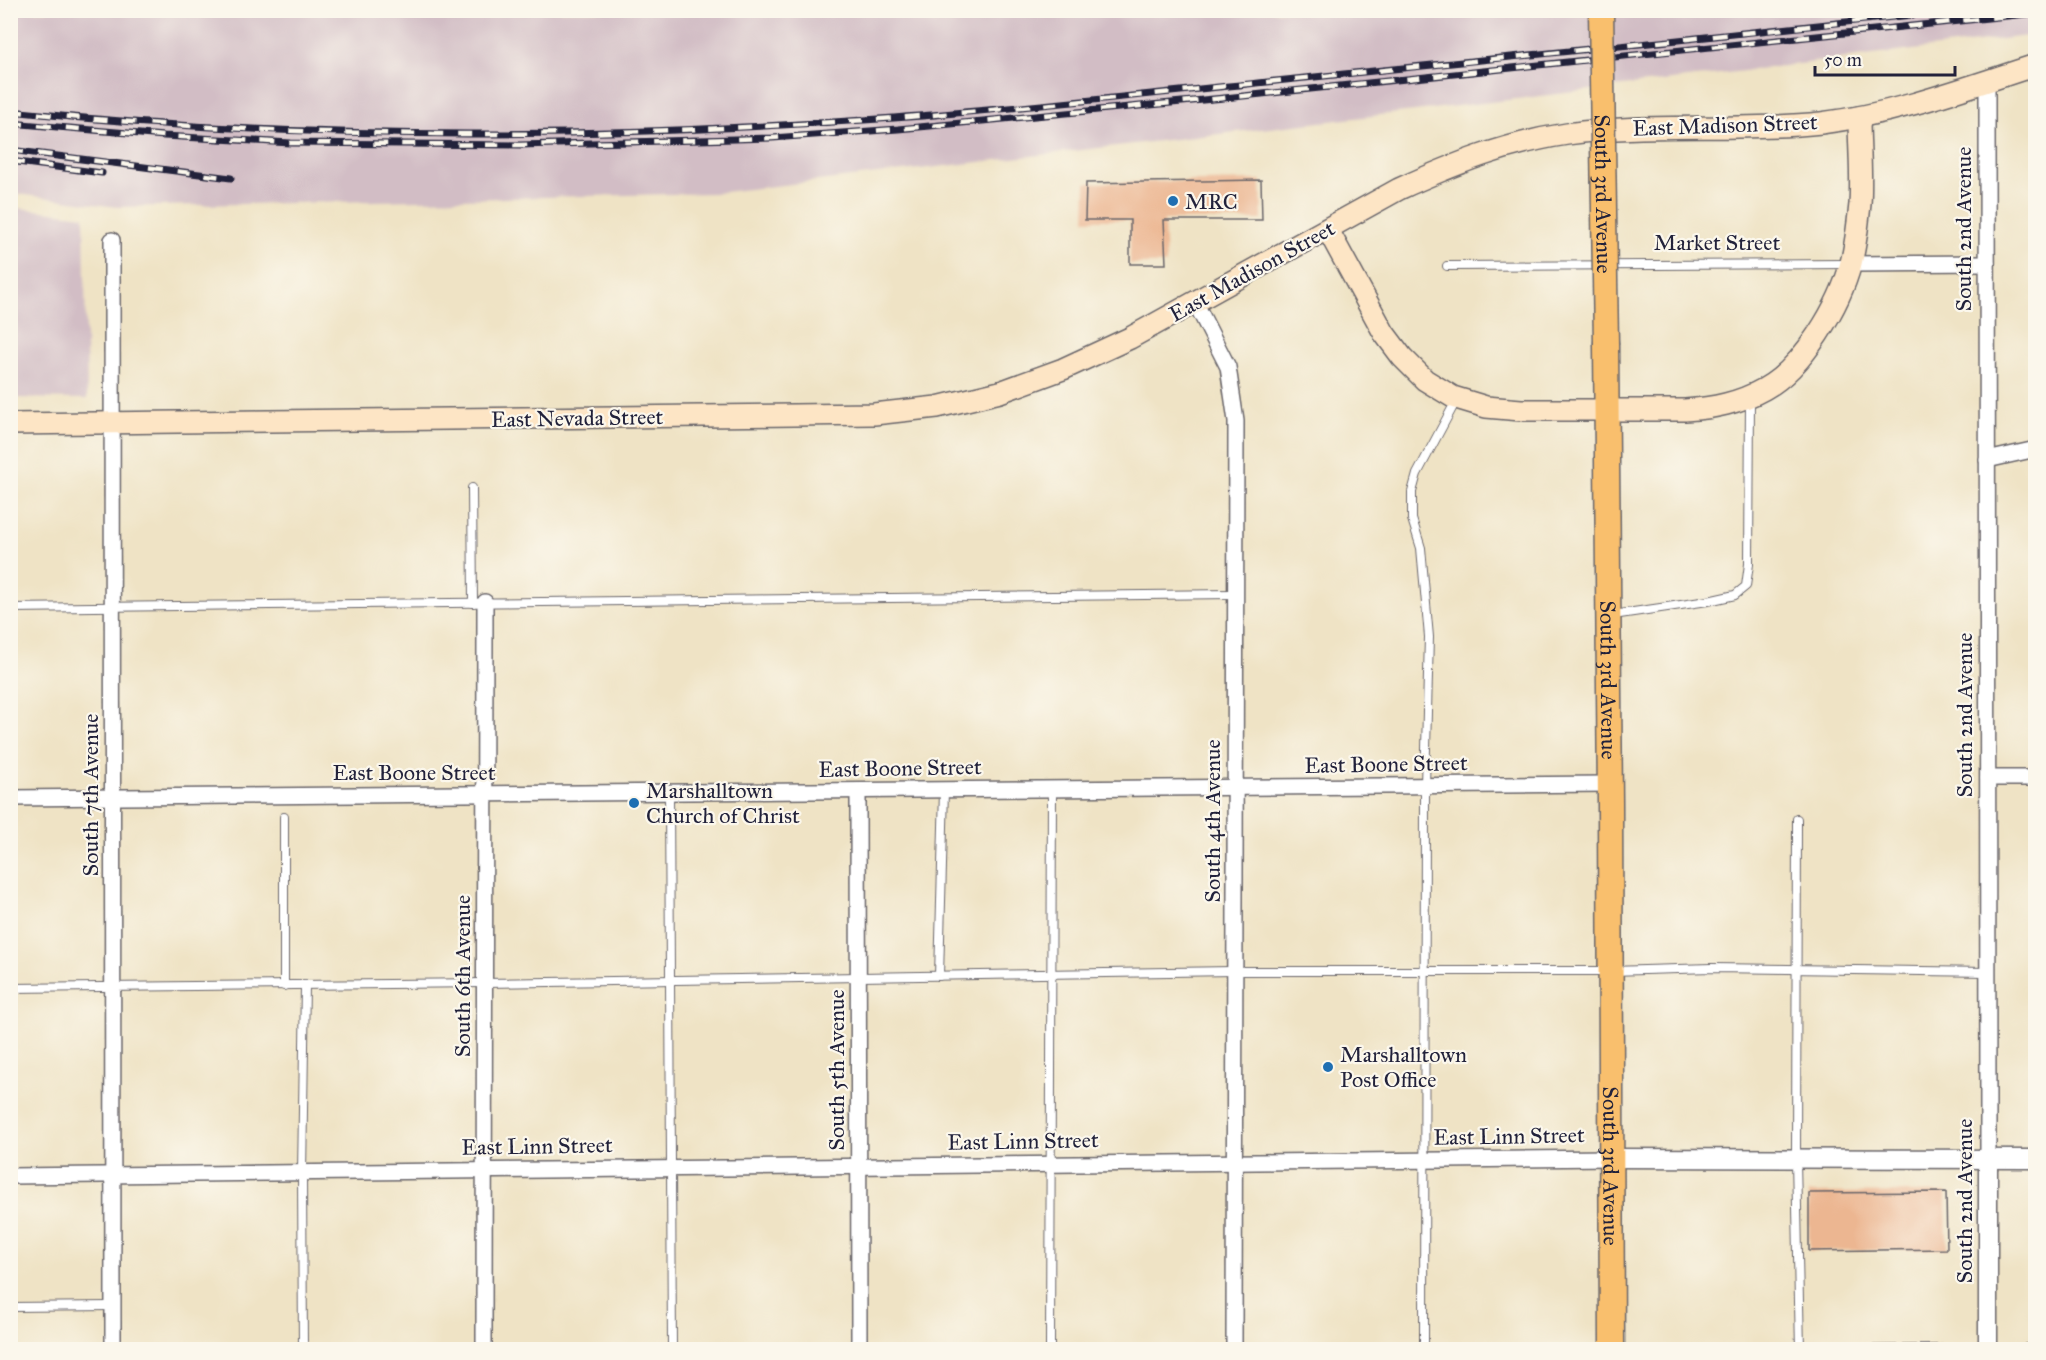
<svg xmlns="http://www.w3.org/2000/svg" width="2046" height="1360" viewBox="0 0 2046 1360" font-family="'IM FELL Great Primer',serif">
  <style>
    .industrial { fill: #d2bdc5 }
    .building { fill: #ecb691 }
    .lines { fill: none; stroke-linecap: round; stroke-linejoin: round }
    .service-casing { stroke: #6a666b; stroke-width: 10 }
    .minor-casing { stroke: #6a666b; stroke-width: 18 }
    .tertiary-casing { stroke: #6a666b; stroke-width: 21 }
    .secondary-casing { stroke: #6a666b; stroke-width: 24 }
    .primary-casing { stroke: #6a666b; stroke-width: 27 }
    .service { stroke: #fff; stroke-width: 8 }
    .minor { stroke: #fff; stroke-width: 15 }
    .tertiary { stroke: #fff; stroke-width: 18 }
    .secondary { stroke: #fde5c5; stroke-width: 21 }
    .primary { stroke: #f9bf6d; stroke-width: 24 }
    .rail-casing { stroke: #22223b; stroke-width: 7 }
    .rail { stroke: #fbf7ec; stroke-width: 4.5; stroke-dasharray: 14; stroke-linecap: butt }
    .primary-bridge-casing { stroke: #6a666b; stroke-width: 27; stroke-linecap: butt }
    .primary-bridge { stroke: #f9bf6d; stroke-width: 24 }
    .poi-dot { fill: #1f6fb2; stroke: #fbf7ec; stroke-width: 2 }
    .labels { text-anchor: middle; dominant-baseline: central; stroke-width: 4.5; stroke-linejoin: round; paint-order: stroke }
    .street-label { font-size: 22px; fill: #22223b; stroke: #fbf7ec }
    .poi-label { font-size: 22px; fill: #22223b; stroke: #fbf7ec; text-anchor: start }
  </style>
  <rect width="100%" height="100%" fill="#fbf7ec"/>
  <filter id="ink" filterUnits="userSpaceOnUse"><feTurbulence type="fractalNoise" baseFrequency=".0167" numOctaves="2"/><feDisplacementMap in="SourceGraphic" scale="12" xChannelSelector="R" yChannelSelector="G"/><feConvolveMatrix kernelMatrix="1 2 1 2 8 2 1 2 1" color-interpolation-filters="sRGB"/></filter>
  <filter id="wash" filterUnits="userSpaceOnUse"><feTurbulence type="fractalNoise" baseFrequency=".008" numOctaves="4" result="noise"/><feDisplacementMap in="SourceGraphic" scale="24" xChannelSelector="R" yChannelSelector="G"/><feGaussianBlur stdDeviation="1.35" result="paint"/><feColorMatrix in="noise" values="0 0 0 0 0 0 0 0 0 0 0 0 0 0 0 0 0 1.4 0 .05"/><feComposite in="paint" operator="in"/></filter>
  <g filter="url(#wash)">
    <rect width="100%" height="100%" fill="#efe3c5"/>
    <!-- industrial -->
    <g class="industrial">
      <path d="M 11,11 L 2035,11 L 2035,35 L 1525,98 L 716,193 L 117,207 L 11,193 Z"/>
      <path d="M 11,207 L 84,216 L 87,399 L 11,398 Z"/>
    </g>
    <g id="blocks">
      <!-- building -->
      <g class="building">
        <path d="M 1261,180 L 1262,220 L 1164,220 L 1166,264 L 1130,264 L 1130,220 L 1085,220 L 1086,183 Z"/>
        <path d="M 1946,1192 L 1947,1249 L 1809,1251 L 1809,1193 Z"/>
      </g>
    </g>
  </g>
  <g filter="url(#ink)">
    <use href="#blocks" fill-opacity="0" stroke="#6a666b" stroke-width="1.5"/>
    <g class="lines">
      <!-- service casing -->
      <g class="service-casing">
        <g id="service">
          <path d="M 1447,266 L 1849,264"/>
          <path d="M 472,488 L 473,603"/>
          <path d="M 10,608 L 1235,594"/>
          <path d="M 1613,615 L 1708,601 L 1735,595 L 1746,586 L 1749,564 L 1750,397"/>
          <path d="M 669,792 L 672,1350"/>
          <path d="M 284,817 L 284,986"/>
          <path d="M 1797,819 L 1796,1159 L 1800,1350"/>
          <path d="M 939,976 L 944,790"/>
          <path d="M 10,988 L 485,983 L 1234,971 L 1611,971 L 1712,968 L 1988,972"/>
          <path d="M 10,1307 L 113,1306"/>
          <path d="M 303,1350 L 302,1173 L 305,985"/>
          <path d="M 1050,1350 L 1052,789"/>
          <path d="M 1424,1350 L 1425,786 L 1429,637 L 1421,548 L 1412,519 L 1412,492 L 1417,474 L 1457,399"/>
          <path d="M 1827,1350 L 2036,1348"/>
        </g>
      </g>
      <!-- minor casing -->
      <g class="minor-casing">
        <g id="minor">
          <path d="M 1987,81 L 1988,1159"/>
          <path d="M 112,240 L 113,1350"/>
          <path d="M 1850,264 L 1987,263"/>
          <path d="M 1195,302 L 1228,367 L 1236,421 L 1234,1350"/>
          <path d="M 1987,460 L 2036,449"/>
          <path d="M 1988,778 L 2036,778"/>
          <path d="M 858,791 L 859,1350"/>
          <path d="M 10,798 L 1610,784"/>
          <path d="M 10,1176 L 1611,1158"/>
          <path d="M 484,1350 L 485,602"/>
        </g>
      </g>
      <!-- tertiary casing -->
      <g class="tertiary-casing">
        <g id="tertiary">
          <path d="M 1611,1158 L 2036,1159"/>
          <path d="M 1988,1159 L 1988,1350"/>
        </g>
      </g>
      <!-- secondary casing -->
      <g class="secondary-casing">
        <g id="secondary">
          <path d="M 1328,230 L 1384,333 L 1402,357 L 1425,380 L 1453,397 L 1486,407 L 1521,410 L 1685,410 C 1714,408 1739,403 1764,389 C 1803,368 1840,305 1851,263 C 1856,244 1858,224 1860,204 C 1862,176 1859,146 1859,117"/>
          <path d="M 10,424 L 874,414 L 937,407 L 1000,392 L 1063,369 L 1130,338 L 1399,189 C 1454,164 1507,143 1567,134 C 1651,122 1737,132 1821,123 C 1895,114 1965,88 2036,65"/>
        </g>
      </g>
      <!-- primary casing -->
      <g class="primary-casing">
        <g id="primary">
          <path id="s1" d="M 1606,344 L 1610,804 L 1612,1350"/>
        </g>
      </g>
      <!-- service -->
      <use href="#service" class="service"/>
      <!-- minor -->
      <use href="#minor" class="minor"/>
      <!-- tertiary -->
      <use href="#tertiary" class="tertiary"/>
      <!-- secondary -->
      <use href="#secondary" class="secondary"/>
      <!-- primary -->
      <use href="#primary" class="primary"/>
      <!-- rail casing -->
      <g class="rail-casing">
        <g id="rail">
          <path d="M 10,111 C 303,142 601,139 894,118 C 1028,108 1161,93 1295,79 C 1516,57 1738,34 1959,10"/>
          <path d="M 10,123 L 164,136 L 291,143 L 520,145 L 772,138 L 898,129 L 1224,98 L 2036,13"/>
          <path d="M 10,150 L 231,178"/>
          <path d="M 10,161 L 102,173"/>
        </g>
      </g>
      <!-- rail -->
      <use href="#rail" class="rail"/>
      <!-- primary-bridge casing -->
      <g class="primary-bridge-casing">
        <g id="primary-bridge">
          <path id="s2" d="M 1601,10 L 1606,344"/>
        </g>
      </g>
      <!-- primary-bridge -->
      <use href="#primary-bridge" class="primary-bridge"/>
    </g>
  </g>
  <!-- markers -->
  <g class="poi-dot">
    <circle cx="1173" cy="201" r="6"/>
    <circle cx="634" cy="803" r="6"/>
    <circle cx="1328" cy="1067" r="6"/>
  </g>
  <g class="labels">
    <!-- street labels -->
    <g class="street-label">
      <text transform="translate(1725 125) rotate(-2)">East Madison Street</text>
      <text stroke="none"><textPath href="#s2" startOffset="184">South 3rd Avenue</textPath></text>
      <text transform="translate(1963 229) rotate(-90)">South 2nd Avenue</text>
      <text x="1717" y="242">Market Street</text>
      <text transform="translate(1252 271) rotate(-29)">East Madison Street</text>
      <text transform="translate(577 418) rotate(-1)">East Nevada Street</text>
      <text stroke="none"><textPath href="#s1" startOffset="336">South 3rd Avenue</textPath></text>
      <text transform="translate(1964 715) rotate(-90)">South 2nd Avenue</text>
      <text transform="translate(1386 764) rotate(-1)">East Boone Street</text>
      <text transform="translate(900 768) rotate(-1)">East Boone Street</text>
      <text x="414" y="772">East Boone Street</text>
      <text transform="translate(90 795) rotate(-90)">South 7th Avenue</text>
      <text transform="translate(1212 821) rotate(-90)">South 4th Avenue</text>
      <text transform="translate(462 976) rotate(-90)">South 6th Avenue</text>
      <text transform="translate(836 1070) rotate(-90)">South 5th Avenue</text>
      <text transform="translate(1509 1136) rotate(-1)">East Linn Street</text>
      <text transform="translate(1023 1141) rotate(-1)">East Linn Street</text>
      <text transform="translate(537 1146) rotate(-1)">East Linn Street</text>
      <text stroke="none"><textPath href="#s1" startOffset="822">South 3rd Avenue</textPath></text>
      <text transform="translate(1964 1201) rotate(-90)">South 2nd Avenue</text>
    </g>
    <!-- poi labels -->
    <g class="poi-label">
      <text x="1185" y="201">MRC</text>
      <text x="646" y="790">Marshalltown<tspan x="646" dy="25">Church of Christ</tspan></text>
      <text x="1340" y="1054">Marshalltown<tspan x="1340" dy="25">Post Office</tspan></text>
    </g>
  </g>
  <!-- margin -->
  <rect width="2046" height="1360" fill="none" stroke="#fbf7ec" stroke-width="36"/>
  <!-- scale -->
  <path d="M1815 66v9h140v-9" fill="none" stroke="#22223b" stroke-width="3"/>
  <text x="1824" y="66" font-size="18" fill="#22223b" stroke="#fbf7ec" stroke-width="4.5" paint-order="stroke">50 m</text>
</svg>
